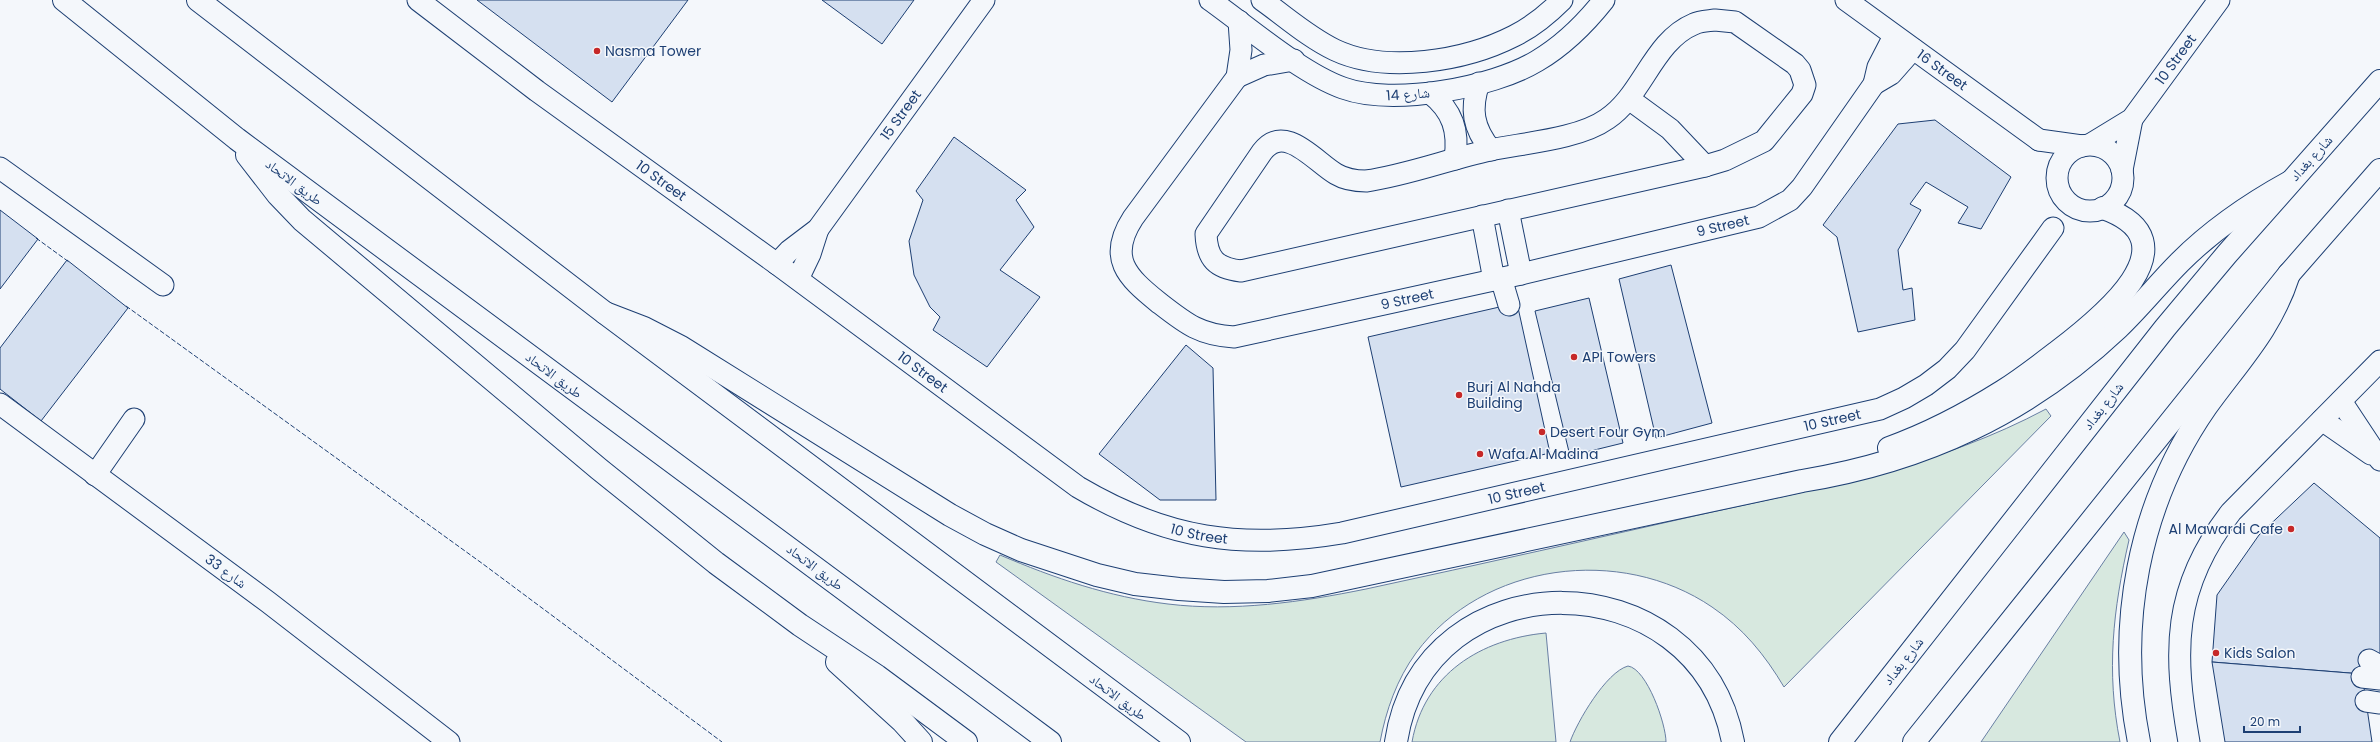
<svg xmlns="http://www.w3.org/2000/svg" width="2380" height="742" viewBox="0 0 2380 742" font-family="Poppins,'Noto Naskh Arabic',sans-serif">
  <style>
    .green { fill: #d7e8df; stroke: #687fa3 }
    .building { fill: #d5e0f0; stroke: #1d3f73 }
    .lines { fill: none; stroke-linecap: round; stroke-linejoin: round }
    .minor-casing { stroke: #1d3f73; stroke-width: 23 }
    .major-casing { stroke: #1d3f73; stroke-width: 24 }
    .highway-casing { stroke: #1d3f73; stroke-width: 24 }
    .minor { stroke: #f4f7fb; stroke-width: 21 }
    .major { stroke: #f4f7fb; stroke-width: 22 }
    .highway { stroke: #f4f7fb; stroke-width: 22 }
    .fence { stroke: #1d3f73; stroke-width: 1; stroke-dasharray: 5 2; stroke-linecap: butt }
    .poi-dot { fill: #c62828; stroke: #f4f7fb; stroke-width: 1.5 }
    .labels { text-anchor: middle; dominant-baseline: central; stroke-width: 3; stroke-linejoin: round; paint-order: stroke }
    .poi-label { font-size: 14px; fill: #1d3f73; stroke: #f4f7fb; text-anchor: start }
    .street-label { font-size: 14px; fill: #1d3f73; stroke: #f4f7fb }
  </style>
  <rect width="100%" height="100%" fill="#f4f7fb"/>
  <!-- green -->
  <g class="green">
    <path d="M 2046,409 L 2051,416 L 1784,687 C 1765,655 1743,628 1712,607 C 1621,545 1483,562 1416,653 C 1397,679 1386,710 1380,742 L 1246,742 L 996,562 L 1000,555 C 1054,578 1109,597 1168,604 C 1233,612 1302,602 1366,589 C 1482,564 1597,538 1712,512 C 1827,487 1941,465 2046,409 Z"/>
    <path d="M 2124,532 L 2129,540 C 2113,610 2106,671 2120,742 L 1981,742 Z"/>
    <path d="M 1546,633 L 1556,742 L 1412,742 C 1424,674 1481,639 1546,633 Z"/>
    <path d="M 1628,666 C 1647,669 1666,724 1666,742 L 1570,742 C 1577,722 1606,672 1628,666 Z"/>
  </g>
  <!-- building -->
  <g class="building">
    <path d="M 477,0 L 688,0 L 612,102 Z"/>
    <path d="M 822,0 L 914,0 L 882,44 Z"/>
    <path d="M 1935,120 L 2011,177 L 1981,229 L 1958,223 L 1968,207 L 1926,182 L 1910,204 L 1921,210 L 1898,250 L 1903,290 L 1912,288 L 1915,320 L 1858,332 L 1837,237 L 1823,225 L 1898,124 Z"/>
    <path d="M 954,137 L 1026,190 L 1016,200 L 1034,227 L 1000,270 L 1040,297 L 987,367 L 933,330 L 940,317 L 930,307 L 914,275 L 909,241 L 923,200 L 916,191 Z"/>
    <path d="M 0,210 L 38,239 L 0,289 Z"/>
    <path d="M 67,260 L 128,308 L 41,421 L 0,389 L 0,348 Z"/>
    <path d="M 1671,265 L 1712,423 L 1656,438 L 1619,279 Z"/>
    <path d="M 1589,298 L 1623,443 L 1570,456 L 1535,311 Z"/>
    <path d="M 1517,303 L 1550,453 L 1401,487 L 1368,337 Z"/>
    <path d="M 1186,345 L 1213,368 L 1216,500 L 1160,500 L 1099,454 Z"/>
    <path d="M 2314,483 L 2380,538 L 2380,655 L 2362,674 L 2212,662 L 2217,595 L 2259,535 Z"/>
    <path d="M 2212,662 L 2362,674 L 2372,742 L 2225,742 Z"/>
  </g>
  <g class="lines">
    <!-- minor casing -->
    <g class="minor-casing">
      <g id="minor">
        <path id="s1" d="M 418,0 L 537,91 L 777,264 L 1078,487 C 1166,539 1241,550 1342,533 L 1880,409 L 1904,398 L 1926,385 L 1947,369 L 1965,350 L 2053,228"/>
        <path d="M 1210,0 C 1248,27 1301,73 1343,88 C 1393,106 1492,88 1537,61 C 1564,45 1585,24 1604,0"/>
        <path d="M 1262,0 C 1286,17 1308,37 1335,50 C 1386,74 1465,61 1514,36 C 1532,27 1548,14 1562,0"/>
        <path id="s2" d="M 1846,0 L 2039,140"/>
        <path d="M 1715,20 L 1735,22 L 1795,64 L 1800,70 L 1805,85 L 1802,94 L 1764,141 L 1725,160 L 1705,166 L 1241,271 C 1216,268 1207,259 1206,234 L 1262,152 C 1285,122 1315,162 1336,174 C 1346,180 1356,181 1366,181 C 1408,175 1449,159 1490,150 C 1524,143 1579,139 1607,119 C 1643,95 1653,41 1694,24 C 1700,21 1708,21 1715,20 Z"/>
        <path id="s3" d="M 1239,21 L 1241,50 L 1237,77 L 1133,218 C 1107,258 1127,277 1158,302 C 1185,323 1199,335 1234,337 L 1521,274 L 1759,217 L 1790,200 L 1802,187 L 1874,84 L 1878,67 L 1894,36"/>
        <path d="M 1237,77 L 1264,65 L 1294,60"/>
        <path d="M 1479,83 C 1470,109 1473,128 1491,150"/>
        <path d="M 1874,84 L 1891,74 L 1913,49"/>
        <path d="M 1430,93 C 1453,111 1459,131 1455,159"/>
        <path d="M 1629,99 L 1670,129 L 1705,166"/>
        <path d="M 2039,140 L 2082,146"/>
        <path id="s4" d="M 2091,144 L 2132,119 L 2219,0"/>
        <circle cx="2090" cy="178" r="33"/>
        <path d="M 0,168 L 163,285"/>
        <path d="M 2122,170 L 2132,119"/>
        <path d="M 1508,210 L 1521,274"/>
        <path d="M 1482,216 L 1494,280"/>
        <path id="s5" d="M 777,264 L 789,251 L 818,229 L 984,0"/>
        <path d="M 1501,278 L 1509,305"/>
        <path d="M 798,279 L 810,254 L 818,229"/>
        <path d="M 2341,401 L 2380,460"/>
        <path d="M 0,404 L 268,602 L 449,742"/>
        <path d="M 2322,420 L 2371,454"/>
        <path d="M 95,475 L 134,419"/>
        <path d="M 2369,660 L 2380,666"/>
        <path d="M 2362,677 L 2380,679"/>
        <path d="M 2366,701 L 2380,703"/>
        <path d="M 2189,742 C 2173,652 2172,588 2231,512 L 2380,361"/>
      </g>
    </g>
    <!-- major casing -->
    <g class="major-casing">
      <g id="major">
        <path d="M 1840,742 L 2165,328 L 2227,254 L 2380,81"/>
        <path d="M 1914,742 L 2289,274 L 2380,170"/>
      </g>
    </g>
    <!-- highway casing -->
    <g class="highway-casing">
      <g id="highway">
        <path d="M 64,0 L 237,139 L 1050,742"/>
        <path d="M 198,0 L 605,313 L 1179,742"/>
        <path d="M 247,155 L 278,195 L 302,220 L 599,469 L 716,563 L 800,625 L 877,676 L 966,742"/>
        <path d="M 605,313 L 644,328 L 681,347 L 950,515 L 985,534 L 1021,550 L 1097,575 L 1135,584 L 1179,589 L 1224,592 L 1268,591 L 1312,586 L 1802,481 C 1924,461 2028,413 2118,328 C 2140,307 2159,283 2180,262 C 2213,229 2250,204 2290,182"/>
        <path d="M 1889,448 C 1928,434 1968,413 2003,391 C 2022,379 2040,365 2057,352 C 2099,320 2199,242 2103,208"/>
        <path d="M 837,662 L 902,721 L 921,742"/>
        <path d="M 1396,742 C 1424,556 1698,557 1733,742"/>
        <path d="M 2139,742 C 2116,626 2138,505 2206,407 C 2239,361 2271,330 2289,274"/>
      </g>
    </g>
    <!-- minor -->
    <use href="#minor" class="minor"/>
    <!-- major -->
    <use href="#major" class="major"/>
    <!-- highway -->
    <use href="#highway" class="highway"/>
    <!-- fence -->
    <g class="fence">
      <path d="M 36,238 L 69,262"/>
      <path d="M 126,306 L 483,564 L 722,742"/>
    </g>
  </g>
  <!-- markers -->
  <g class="poi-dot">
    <circle cx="597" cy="51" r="4"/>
    <circle cx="1574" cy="357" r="4"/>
    <circle cx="1459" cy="395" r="4"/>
    <circle cx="1542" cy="432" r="4"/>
    <circle cx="1480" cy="454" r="4"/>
    <circle cx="2291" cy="529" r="4"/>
    <circle cx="2216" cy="653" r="4"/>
  </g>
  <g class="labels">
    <!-- poi labels -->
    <g class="poi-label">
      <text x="605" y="51">Nasma Tower</text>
      <text x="1582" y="357">API Towers</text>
      <text x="1467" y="387">Burj Al Nahda<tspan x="1467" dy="16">Building</tspan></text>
      <text x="1550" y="432">Desert Four Gym</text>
      <text x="1488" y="454">Wafa Al Madina</text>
      <text x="2283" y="529" text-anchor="end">Al Mawardi Cafe</text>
      <text x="2224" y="653">Kids Salon</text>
    </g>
    <!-- street labels -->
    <g class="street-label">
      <text stroke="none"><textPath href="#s4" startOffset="122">10 Street</textPath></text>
      <text stroke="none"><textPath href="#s2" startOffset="119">16 Street</textPath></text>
      <text transform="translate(1408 94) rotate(-4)">شارع 14</text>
      <text stroke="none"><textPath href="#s5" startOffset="195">15 Street</textPath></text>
      <text transform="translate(2311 158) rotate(-48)">شارع بغداد</text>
      <text stroke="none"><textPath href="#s1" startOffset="303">10 Street</textPath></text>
      <text transform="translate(294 182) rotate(37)">طريق الاتحاد</text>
      <text stroke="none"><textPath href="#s3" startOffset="919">9 Street</textPath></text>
      <text stroke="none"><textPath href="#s3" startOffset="595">9 Street</textPath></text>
      <text stroke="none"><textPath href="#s1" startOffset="627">10 Street</textPath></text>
      <text transform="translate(554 375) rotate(37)">طريق الاتحاد</text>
      <text transform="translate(2103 406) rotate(-52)">شارع بغداد</text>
      <text stroke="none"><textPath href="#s1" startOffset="1598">10 Street</textPath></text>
      <text stroke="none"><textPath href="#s1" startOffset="1274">10 Street</textPath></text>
      <text stroke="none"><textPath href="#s1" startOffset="951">10 Street</textPath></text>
      <text transform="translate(815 567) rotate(37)">طريق الاتحاد</text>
      <text transform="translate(226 571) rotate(36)">شارع 33</text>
      <text transform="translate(1903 661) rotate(-52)">شارع بغداد</text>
      <text transform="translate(1118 697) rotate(37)">طريق الاتحاد</text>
    </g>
  </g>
  <!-- scale -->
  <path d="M2244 726v6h56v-6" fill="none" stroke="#1d3f73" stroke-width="2"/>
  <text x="2250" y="726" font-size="12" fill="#1d3f73" stroke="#f4f7fb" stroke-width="3" paint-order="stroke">20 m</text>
</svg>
